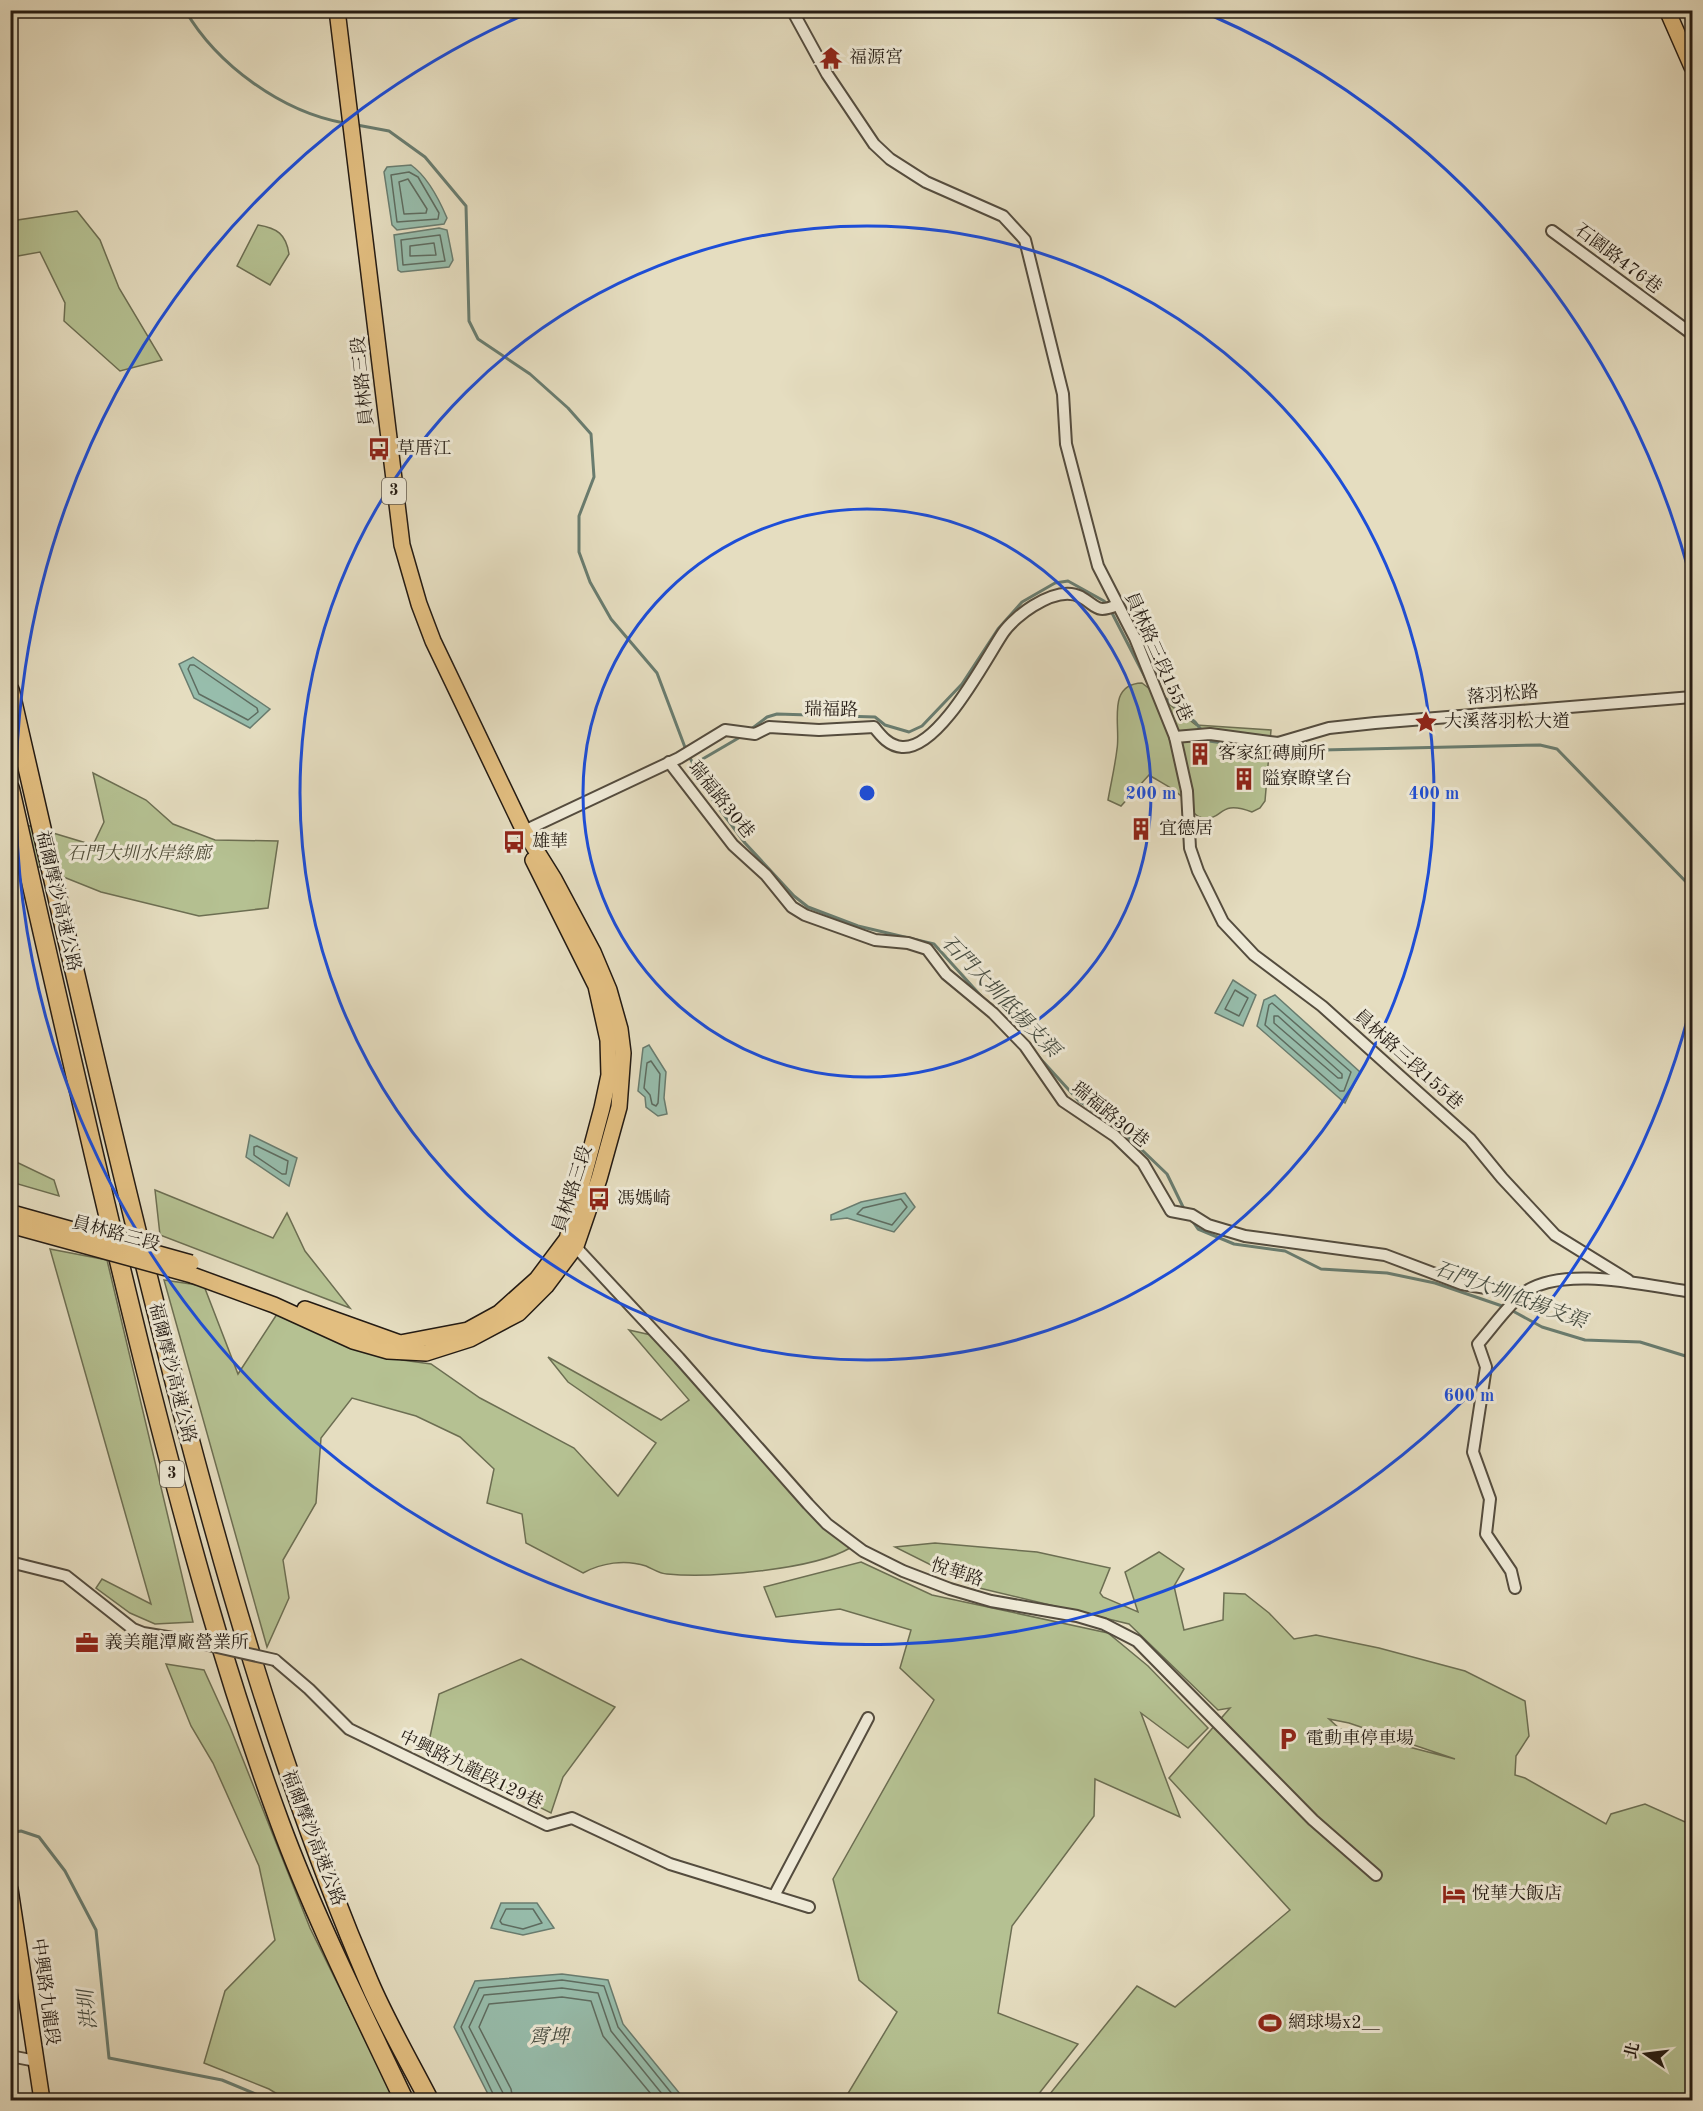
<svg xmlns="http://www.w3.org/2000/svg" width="1703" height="2111" viewBox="0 0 1703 2111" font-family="'Old Standard TT','Noto Serif TC',serif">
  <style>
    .green { fill: #b5c192; stroke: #6c6e52; stroke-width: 1.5; fill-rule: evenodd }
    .water { fill: #97bdac; stroke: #697c6f; stroke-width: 1.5 }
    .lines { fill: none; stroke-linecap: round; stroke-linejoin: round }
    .shore { stroke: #5e6c60; stroke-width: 1.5 }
    .stream { stroke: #697c6f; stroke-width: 3 }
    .street-casing { stroke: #544c3e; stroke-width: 14 }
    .primary-casing { stroke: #241b13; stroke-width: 18 }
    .highway-casing { stroke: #241b13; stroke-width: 21 }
    .street { stroke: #eee9d6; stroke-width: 10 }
    .primary { stroke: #e2be80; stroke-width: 15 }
    .highway { stroke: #e2be80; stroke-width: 18 }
    .street-bridge-casing { stroke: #544c3e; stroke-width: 14; stroke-linecap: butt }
    .primary-bridge-casing { stroke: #241b13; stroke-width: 18; stroke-linecap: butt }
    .street-bridge { stroke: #eee9d6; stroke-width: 10 }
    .primary-bridge { stroke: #e2be80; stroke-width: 15 }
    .ring { fill: none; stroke: #1d4ed8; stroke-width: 3 }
    .labels { text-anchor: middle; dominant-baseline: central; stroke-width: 6; stroke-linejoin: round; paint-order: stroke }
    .shield { fill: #eee9d6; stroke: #61594e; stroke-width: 1.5 }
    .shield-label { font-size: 16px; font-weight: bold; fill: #241b13 }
    .poi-label { font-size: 18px; fill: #241b13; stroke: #eee9d6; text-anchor: start }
    .street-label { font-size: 18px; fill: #241b13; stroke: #eee9d6 }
    .park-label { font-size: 18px; font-style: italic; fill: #504d39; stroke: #eee9d6 }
    .water-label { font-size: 20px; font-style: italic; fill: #464c41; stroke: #eee9d6 }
    .centre { fill: #1d4ed8; stroke: #eee9d6; stroke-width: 3 }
    .ring-label { font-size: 18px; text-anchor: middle; font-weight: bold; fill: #1d4ed8; stroke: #eee9d6; stroke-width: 6; stroke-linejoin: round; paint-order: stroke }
  </style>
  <rect width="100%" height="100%" fill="#e5ddc0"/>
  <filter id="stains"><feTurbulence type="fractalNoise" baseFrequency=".00333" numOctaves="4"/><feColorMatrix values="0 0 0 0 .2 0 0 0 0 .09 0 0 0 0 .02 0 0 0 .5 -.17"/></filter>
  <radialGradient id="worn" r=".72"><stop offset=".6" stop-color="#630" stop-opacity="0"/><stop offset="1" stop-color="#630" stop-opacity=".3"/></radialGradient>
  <!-- green -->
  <g class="green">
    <path d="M 77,211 L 100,240 L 119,288 L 162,360 L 120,371 L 64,321 L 65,303 L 40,252 L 12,257 L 11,221 Z"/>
    <path d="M 258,225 C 277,228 286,234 289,254 L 270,285 L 237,266 Z"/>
    <path d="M 1142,683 L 1196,725 L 1271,730 L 1265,801 L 1260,808 L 1252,812 C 1218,799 1224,820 1204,818 C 1194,818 1190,806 1184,799 C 1176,789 1160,782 1149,775 L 1121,806 L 1108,800 C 1111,783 1115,766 1117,749 C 1121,726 1106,684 1142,683 Z"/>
    <path d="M 93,773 L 146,800 L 173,824 L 215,840 L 278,841 L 268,908 L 199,916 L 101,892 L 11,856 L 10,820 L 93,845 L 104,822 Z"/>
    <path d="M 10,1159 L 54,1180 L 59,1196 L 11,1182 Z"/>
    <path d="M 155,1190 L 273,1238 L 287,1213 L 305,1251 L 350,1308 L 160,1235 Z"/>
    <path d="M 50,1249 L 107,1260 L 193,1622 L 155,1624 L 130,1613 L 96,1588 L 102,1579 L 151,1604 Z"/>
    <path d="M 164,1280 L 204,1286 L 238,1374 L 279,1311 L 402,1360 L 431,1364 L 480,1398 L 574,1448 L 618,1496 L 656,1443 L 568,1382 L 548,1357 L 661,1420 L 689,1400 L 629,1330 L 651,1335 L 850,1548 C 813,1570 711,1578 667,1574 C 660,1574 653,1569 646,1566 C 625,1559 601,1563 583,1573 L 526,1543 L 522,1514 L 487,1503 L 494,1469 L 460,1437 L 416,1416 L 352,1398 L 321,1438 L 316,1503 L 283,1560 L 289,1598 L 267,1647 Z"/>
    <path d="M 935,1543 L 1037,1552 L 1110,1568 L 1100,1593 L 1103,1597 L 1138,1612 L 1125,1572 L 1159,1552 L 1184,1569 L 1174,1586 L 1184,1630 L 1223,1620 L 1224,1593 L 1245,1594 L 1269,1613 L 1294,1639 L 1316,1635 L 1379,1648 L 1465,1671 L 1525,1701 L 1529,1736 L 1516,1756 L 1515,1775 L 1525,1778 L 1606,1824 L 1611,1814 L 1645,1804 L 1692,1825 L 1692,2100 L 1045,2100 L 1137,1986 L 1175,2007 L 1290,1910 L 1169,1778 L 1230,1708 L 1218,1710 L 1129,1624 L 975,1587 L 895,1547 ZM 1329,1719 L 1349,1723 L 1455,1759 L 1340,1729 Z"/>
    <path d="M 861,1562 L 932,1595 L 1108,1633 L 1148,1666 L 1208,1728 L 1188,1748 L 1141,1713 L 1180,1817 L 1095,1779 L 1094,1816 L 1012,1926 L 998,2013 L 1078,2044 L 1034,2100 L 844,2100 L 897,2012 L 859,1980 L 833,1879 L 934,1700 L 900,1668 L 911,1630 L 840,1609 L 776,1617 L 764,1587 Z"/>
    <path d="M 521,1659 L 615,1707 L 563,1777 L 551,1813 L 427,1751 L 439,1694 Z"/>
    <path d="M 166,1664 L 204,1670 L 230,1727 L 310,1928 L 395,2100 L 287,2100 L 269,2089 L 204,2063 L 225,1991 L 275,1940 L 259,1866 L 213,1763 L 191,1726 Z"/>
  </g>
  <!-- water -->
  <g class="water">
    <path d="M 411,165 C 428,177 439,199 447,218 L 444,224 L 397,230 L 392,225 L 384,172 L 387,167 Z"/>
    <path d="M 439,228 L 447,230 L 453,260 L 449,267 L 401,272 L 398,270 L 394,235 Z"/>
    <path d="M 193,657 L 270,709 L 250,728 L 194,698 L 179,664 Z"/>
    <path d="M 1233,980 L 1256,995 L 1243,1026 L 1215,1013 Z"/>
    <path d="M 1275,995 L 1360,1072 L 1345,1103 L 1257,1026 L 1264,1000 Z"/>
    <path d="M 649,1045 L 666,1072 L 664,1098 L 667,1114 L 658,1116 L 646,1107 L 645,1097 L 638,1091 L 643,1048 Z"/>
    <path d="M 250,1135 L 297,1158 L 289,1186 L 246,1157 Z"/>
    <path d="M 905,1193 L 915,1207 L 894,1232 L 847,1218 L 831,1220 L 831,1215 L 861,1202 Z"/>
    <path d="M 501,1903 L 537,1903 L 554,1928 L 523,1935 L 491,1928 Z"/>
    <path d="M 562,1974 L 608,1980 L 623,2024 L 685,2100 L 491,2100 L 454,2027 L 475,1981 Z"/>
  </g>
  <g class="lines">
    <!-- shore -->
    <g class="shore">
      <path d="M 409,172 L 418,177 L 439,213 L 438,219 L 397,222 L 391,175 Z"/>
      <path d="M 408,179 L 427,209 L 426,213 L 404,214 L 399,182 Z"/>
      <path d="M 440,235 L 445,261 L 403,265 L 401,240 Z"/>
      <path d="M 434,243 L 436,255 L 410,256 L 410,246 Z"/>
      <path d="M 190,665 L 194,665 L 257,708 L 258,712 L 248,720 L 199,694 L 188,669 Z"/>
      <path d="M 1235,990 L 1248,998 L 1239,1016 L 1225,1009 Z"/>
      <path d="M 1272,1003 L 1351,1072 L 1344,1091 L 1340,1091 L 1265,1025 L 1269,1005 Z"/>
      <path d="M 1274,1016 L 1278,1016 L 1342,1074 L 1342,1078 L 1338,1078 L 1274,1023 Z"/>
      <path d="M 651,1061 L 660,1074 L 658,1103 L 656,1106 L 652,1104 L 650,1095 L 644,1088 L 647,1063 Z"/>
      <path d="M 257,1146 L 288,1161 L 286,1174 L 282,1174 L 254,1155 L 254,1147 Z"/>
      <path d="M 901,1199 L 907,1207 L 892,1225 L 857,1214 L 863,1208 Z"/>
      <path d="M 506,1909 L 533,1909 L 542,1923 L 523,1929 L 502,1924 L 500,1921 Z"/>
      <path d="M 496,2100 L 461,2027 L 479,1988 L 562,1980 L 604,1986 L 618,2027 L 677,2100"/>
      <path d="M 504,2100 L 503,2093 L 469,2027 L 484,1995 L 562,1988 L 598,1993 L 611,2031 L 667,2100"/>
      <path d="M 513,2100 L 511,2089 L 479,2027 L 489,2004 L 562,1997 L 591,2001 L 603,2036 L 656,2100"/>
    </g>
    <!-- stream -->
    <g class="stream">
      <path d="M 185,10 C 217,65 282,112 344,123"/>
      <path d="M 357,125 L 389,131 L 425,157 L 466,206 L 469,321 L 478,339 L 530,374 L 568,408 L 591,434 L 594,477 L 579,516 L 579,552 L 590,582 L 611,619 L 657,673 L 686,750"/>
      <path d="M 1111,611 L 1149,685"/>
      <path d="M 1161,695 L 1195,722 L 1203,732"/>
      <path d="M 750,730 L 767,717 L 777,714 L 875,717 L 885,725 L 909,732 L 922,726 L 962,684 L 998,629 L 1022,602 L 1055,583 L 1068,581 L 1104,601 L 1108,606"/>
      <path d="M 1207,738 L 1209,741 L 1279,751 L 1540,745 L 1557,749 L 1692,888"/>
      <path d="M 689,756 L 710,796 L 745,843 L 794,896 L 808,907 L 858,926 L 934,944 L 981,996"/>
      <path d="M 694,764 L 742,736"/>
      <path d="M 1037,1055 L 1079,1101 L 1118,1127 L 1167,1174 L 1185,1211"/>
      <path d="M 1191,1219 L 1198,1229 L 1234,1244 L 1285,1251 L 1321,1269 L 1387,1273 L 1435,1283 L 1505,1307"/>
      <path d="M 1511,1310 L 1542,1327 L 1585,1340 L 1640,1342 L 1692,1358"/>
      <path d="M 10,1833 L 21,1831 L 39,1837 L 65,1871 L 96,1930 L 109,2058 L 222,2080 L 270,2100"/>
    </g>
    <!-- street casing -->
    <g class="street-casing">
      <g id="street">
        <path d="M 792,10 L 827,74 L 874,144 L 890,159 L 926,182 L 1003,216 L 1025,240 L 1063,394 L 1066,444 L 1098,566 L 1135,638 L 1175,737 L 1187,791 L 1190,848 L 1198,871 L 1223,922 L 1254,955 L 1322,1006 L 1470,1139 L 1502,1178 L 1555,1235 L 1628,1280"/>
        <path d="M 1552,231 L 1692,334"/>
        <path d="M 1175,737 L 1210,734 L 1278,743 L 1329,728 L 1375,723 L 1692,697"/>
        <path d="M 669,762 L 733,845 L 766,875 L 792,907 L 805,915 L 875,940 L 908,943 L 927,949 L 946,974 L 993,1013 L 1025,1046 L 1063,1101 L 1115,1136 L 1143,1163 L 1171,1211 L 1192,1215 L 1208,1225 L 1245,1236 L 1385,1255 L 1462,1284 L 1522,1294"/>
        <path d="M 524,831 L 679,758 L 725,730 L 755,734 L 769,727 L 819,730 L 874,727 C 881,736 889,746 902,747 C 939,750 985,660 1003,633 C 1009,624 1023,612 1033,606 C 1046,598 1066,589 1081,597 C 1097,606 1096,614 1117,605"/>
        <path d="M 572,1243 L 679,1358 L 808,1504 L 827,1524 L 863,1551 L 903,1571 L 950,1589 L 991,1601 L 1077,1616 L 1104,1624 L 1137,1641 L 1313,1820 L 1376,1875"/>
        <path d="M 10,1562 L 66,1576 L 133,1629 L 143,1633 L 191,1641"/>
        <path d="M 1515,1588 L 1511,1571 L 1486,1534 L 1490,1499 L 1473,1452 L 1486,1367 L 1478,1344 C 1492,1328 1505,1309 1521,1295 C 1559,1263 1648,1286 1692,1292"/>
        <path d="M 275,1660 L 309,1689 L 349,1729 L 547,1825 L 572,1818 L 670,1864 L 809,1907"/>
        <path d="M 774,1896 L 868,1718"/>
        <path d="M 10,2056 L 36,2061"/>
      </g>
    </g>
    <!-- primary casing -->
    <g class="primary-casing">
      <g id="primary">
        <path d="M 1667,10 L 1692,67"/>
        <path d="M 192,1275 L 274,1305 L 353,1341 L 388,1351 L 426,1353 L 470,1339 L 519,1313 L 546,1286 L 576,1246 L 599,1179 L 619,1107 L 623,1053 L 620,1029 L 609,990 L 593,952 L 554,879 L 524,831 L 433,641 L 419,604 L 402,545 L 337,10"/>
        <path d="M 305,1309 L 400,1343 L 468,1330 L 499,1313 L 537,1279 L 567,1239 L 602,1108 L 609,1075 L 608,1040 L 596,986 L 533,860"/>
        <path d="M 10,1889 L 42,2100"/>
      </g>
    </g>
    <!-- highway casing -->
    <g class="highway-casing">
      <g id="highway">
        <path d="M 10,691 C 59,905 108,1119 162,1333 C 218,1553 279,1772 369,1982 C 386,2022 409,2061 429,2100"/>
        <path d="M 10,789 C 54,982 97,1175 145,1367 C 184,1521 225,1674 280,1823 C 315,1918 361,2009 404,2100"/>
      </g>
    </g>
    <!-- street -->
    <use href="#street" class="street"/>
    <!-- primary -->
    <use href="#primary" class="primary"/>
    <!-- highway -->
    <use href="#highway" class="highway"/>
    <!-- street-bridge casing -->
    <g class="street-bridge-casing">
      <path id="street-bridge" d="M 191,1641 L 275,1660"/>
    </g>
    <!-- primary-bridge casing -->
    <g class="primary-bridge-casing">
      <g id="primary-bridge">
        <path d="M 12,1213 L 191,1263"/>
        <path d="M 10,1225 L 192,1275"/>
      </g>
    </g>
    <!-- street-bridge -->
    <use href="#street-bridge" class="street-bridge"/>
    <!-- primary-bridge -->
    <use href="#primary-bridge" class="primary-bridge"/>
  </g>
  <!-- distance rings -->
  <g class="ring">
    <circle cx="867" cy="793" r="284"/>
    <circle cx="867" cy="793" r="567"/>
    <path d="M1691 1006A851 851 0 1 1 528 13M1206 13A851 851 0 0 1 1691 580"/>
  </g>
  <!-- icons -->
  <defs>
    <g id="temple-bare" transform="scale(1.8)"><path d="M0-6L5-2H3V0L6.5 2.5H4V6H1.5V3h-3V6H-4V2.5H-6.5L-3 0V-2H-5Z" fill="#8f2418" stroke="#eee9d6" stroke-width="2.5" paint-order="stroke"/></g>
    <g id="bus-bare" transform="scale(1.8)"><path d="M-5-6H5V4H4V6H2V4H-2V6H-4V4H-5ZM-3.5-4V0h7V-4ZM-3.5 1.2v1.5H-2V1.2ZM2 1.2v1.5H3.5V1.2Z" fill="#8f2418" stroke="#eee9d6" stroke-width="2.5" paint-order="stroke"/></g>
    <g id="sight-bare" transform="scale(1.8)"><path d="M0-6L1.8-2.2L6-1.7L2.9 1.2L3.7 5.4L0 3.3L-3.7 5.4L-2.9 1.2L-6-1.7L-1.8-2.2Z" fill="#8f2418" stroke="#eee9d6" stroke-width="2.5" paint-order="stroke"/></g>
    <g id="building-bare" transform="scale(1.8)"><path d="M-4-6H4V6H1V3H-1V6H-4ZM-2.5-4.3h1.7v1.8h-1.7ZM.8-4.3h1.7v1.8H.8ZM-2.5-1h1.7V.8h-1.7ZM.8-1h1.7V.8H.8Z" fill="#8f2418" stroke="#eee9d6" stroke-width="2.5" paint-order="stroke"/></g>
    <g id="office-bare" transform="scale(1.8)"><path d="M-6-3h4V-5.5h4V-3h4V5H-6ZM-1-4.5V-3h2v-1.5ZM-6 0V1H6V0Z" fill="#8f2418" stroke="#eee9d6" stroke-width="2.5" paint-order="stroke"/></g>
    <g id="parking-bare" transform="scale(1.8)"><path d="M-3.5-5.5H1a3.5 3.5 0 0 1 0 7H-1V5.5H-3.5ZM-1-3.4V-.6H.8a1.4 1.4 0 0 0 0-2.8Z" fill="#8f2418" stroke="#eee9d6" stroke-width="2.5" paint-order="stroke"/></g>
    <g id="hotel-bare" transform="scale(1.8)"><path d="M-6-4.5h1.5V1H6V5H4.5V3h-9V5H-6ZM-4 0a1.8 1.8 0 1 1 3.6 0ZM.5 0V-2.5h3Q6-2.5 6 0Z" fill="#8f2418" stroke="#eee9d6" stroke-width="2.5" paint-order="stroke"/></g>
    <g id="stadium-bare" transform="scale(1.8)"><path d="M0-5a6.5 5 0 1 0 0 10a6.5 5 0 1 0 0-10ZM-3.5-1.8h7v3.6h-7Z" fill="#8f2418" stroke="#eee9d6" stroke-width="2.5" paint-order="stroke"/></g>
  </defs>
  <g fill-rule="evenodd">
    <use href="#temple-bare" x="831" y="58"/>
    <use href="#bus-bare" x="379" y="449"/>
    <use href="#sight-bare" x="1426" y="722"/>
    <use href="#building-bare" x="1200" y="754"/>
    <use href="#building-bare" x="1244" y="779"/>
    <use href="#building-bare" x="1141" y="829"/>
    <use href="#bus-bare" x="514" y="842"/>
    <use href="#bus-bare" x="599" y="1199"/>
    <use href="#office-bare" x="87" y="1643"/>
    <use href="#parking-bare" x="1288" y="1739"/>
    <use href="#hotel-bare" x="1454" y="1894"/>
    <use href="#stadium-bare" x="1270" y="2023"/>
  </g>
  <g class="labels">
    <!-- shield labels -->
    <g class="shield">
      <rect x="382" y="478" width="24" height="26" rx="4.5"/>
      <rect x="160" y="1461" width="24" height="26" rx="4.5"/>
    </g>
    <g class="shield-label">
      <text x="394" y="491">3</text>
      <text x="172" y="1474">3</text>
    </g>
    <!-- poi labels -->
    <g class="poi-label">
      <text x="849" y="58">福源宮</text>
      <text x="397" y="449">草厝江</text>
      <text x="1444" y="722">大溪落羽松大道</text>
      <text x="1218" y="754">客家紅磚廁所</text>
      <text x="1262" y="779">隘寮瞭望台</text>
      <text x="1159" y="829">宜德居</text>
      <text x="532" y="842">雄華</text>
      <text x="617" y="1199">馮媽崎</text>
      <text x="105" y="1643">義美龍潭廠營業所</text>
      <text x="1306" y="1739">電動車停車場</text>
      <text x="1472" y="1894">悅華大飯店</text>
      <text x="1288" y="2023">網球場x2＿</text>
    </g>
    <!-- street labels -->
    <g class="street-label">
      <text transform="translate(1618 259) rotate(37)">石園路476巷</text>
      <text transform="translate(363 381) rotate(-96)">員林路三段</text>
      <text transform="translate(1158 657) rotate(66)">員林路三段155巷</text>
      <text transform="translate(1503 695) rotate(-5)">落羽松路</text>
      <text transform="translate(831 710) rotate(1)">瑞福路</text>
      <text transform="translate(721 800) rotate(51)">瑞福路30巷</text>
      <text transform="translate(58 901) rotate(77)">福爾摩沙高速公路</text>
      <text transform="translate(1408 1060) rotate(42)">員林路三段155巷</text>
      <text transform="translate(1110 1115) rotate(39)">瑞福路30巷</text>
      <text transform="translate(573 1189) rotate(-72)">員林路三段</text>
      <text transform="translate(116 1234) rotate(15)">員林路三段</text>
      <text transform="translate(172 1373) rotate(76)">福爾摩沙高速公路</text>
      <text transform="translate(957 1573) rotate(18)">悅華路</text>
      <text transform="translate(471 1770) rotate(26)">中興路九龍段129巷</text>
      <text transform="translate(313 1838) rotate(69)">福爾摩沙高速公路</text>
      <text transform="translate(45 1992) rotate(82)">中興路九龍段</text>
    </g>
    <!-- park labels -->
    <g class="park-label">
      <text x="139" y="854">石門大圳水岸綠廊</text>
    </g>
    <!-- water labels -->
    <g class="water-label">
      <text transform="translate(1000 997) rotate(46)">石門大圳低揚支渠</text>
      <text transform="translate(1510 1296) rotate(20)">石門大圳低揚支渠</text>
      <text transform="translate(89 2010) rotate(-96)">洪圳</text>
      <text x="549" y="2038">霄埤</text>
    </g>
  </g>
  <circle cx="867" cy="793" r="9" class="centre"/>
  <g class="ring-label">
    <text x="1151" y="799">200 m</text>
    <text x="1434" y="799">400 m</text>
    <text x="1469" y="1401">600 m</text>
  </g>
  <!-- margin -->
  <rect width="1703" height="2111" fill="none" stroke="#e5ddc0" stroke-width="36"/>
  <rect x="12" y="12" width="1679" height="2087" fill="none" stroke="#241b13" stroke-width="3"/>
  <rect x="18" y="18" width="1667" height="2075" fill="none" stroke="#241b13" stroke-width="1.5"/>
  <!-- north arrow -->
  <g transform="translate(1646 2054) rotate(284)" stroke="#eee9d6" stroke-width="4.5" paint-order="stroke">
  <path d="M0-4.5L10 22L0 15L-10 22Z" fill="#241b13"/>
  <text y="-9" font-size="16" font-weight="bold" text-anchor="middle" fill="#241b13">北</text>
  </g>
  <rect width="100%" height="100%" filter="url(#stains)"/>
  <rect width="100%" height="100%" fill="url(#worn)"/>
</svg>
